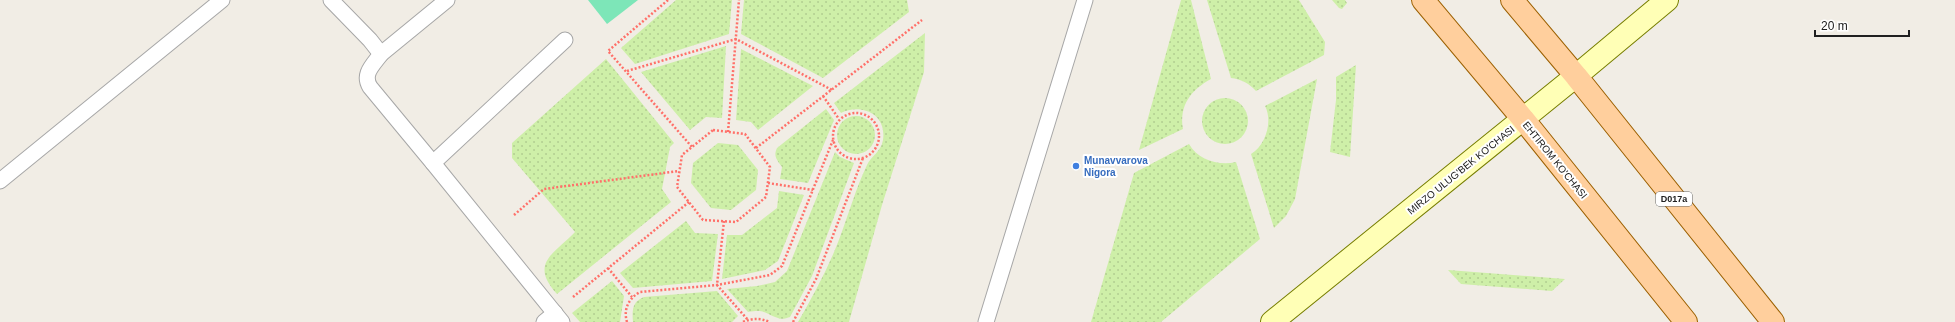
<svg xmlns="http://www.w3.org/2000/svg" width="1955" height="322" viewBox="0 0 1955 322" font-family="Helvetica,sans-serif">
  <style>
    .grass { fill: url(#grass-dots) }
    .pitch { fill: #7de6b8 }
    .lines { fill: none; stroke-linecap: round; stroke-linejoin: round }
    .service-casing { stroke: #a7a7a7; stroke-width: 17 }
    .secondary-casing { stroke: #777e00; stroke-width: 24 }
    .primary-casing { stroke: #9c6000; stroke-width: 24 }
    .path { stroke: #ff7069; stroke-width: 2.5; stroke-dasharray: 2 2; stroke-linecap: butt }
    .service { stroke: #fff; stroke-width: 15 }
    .secondary { stroke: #ffffb6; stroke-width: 22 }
    .primary { stroke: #ffcf9d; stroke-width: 22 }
    .shop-dot { fill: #3f7fe0; stroke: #fff; stroke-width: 1.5 }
    .labels { text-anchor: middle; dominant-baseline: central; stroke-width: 4; stroke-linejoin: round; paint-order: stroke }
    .shield { fill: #fff; stroke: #636363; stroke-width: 1 }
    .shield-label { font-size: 9px; font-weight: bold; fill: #202020 }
    .shop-label { font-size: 10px; font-weight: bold; fill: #366cbe; stroke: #fff; text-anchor: start }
    .street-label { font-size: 10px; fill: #202020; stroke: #fff }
  </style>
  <defs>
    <pattern id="grass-dots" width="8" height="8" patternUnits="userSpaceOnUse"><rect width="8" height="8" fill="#ceefa8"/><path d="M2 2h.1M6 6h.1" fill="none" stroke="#b1cd90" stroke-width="1.8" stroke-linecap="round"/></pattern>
  </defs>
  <rect width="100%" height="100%" fill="#f1ede5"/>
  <!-- grass -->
  <g class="grass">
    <path d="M 676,0 L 732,0 L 729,34 L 635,64 L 621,48 Z"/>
    <path d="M 744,0 L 907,0 L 909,12 L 823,78 L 741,34 Z"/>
    <path d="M 1181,0 L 1191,0 L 1211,79 C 1191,90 1179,105 1183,129 L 1139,150 Z"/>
    <path d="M 1207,0 L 1299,0 L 1325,42 L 1324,55 L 1256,91 C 1250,84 1241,79 1231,78 Z"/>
    <path d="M 1332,0 L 1345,0 L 1347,3 L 1342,9 L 1339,8 Z"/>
    <path d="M 925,33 L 924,72 L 882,205 L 849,322 L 798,322 C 814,294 829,267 840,237 C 849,213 856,188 867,165 C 871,156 881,152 883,140 C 887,114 861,103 841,113 L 834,103 Z"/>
    <path d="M 726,46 L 722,118 L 706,117 L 690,130 L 641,72 Z"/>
    <path d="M 741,49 L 813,86 L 758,130 L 751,122 L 736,120 Z"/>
    <path d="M 606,59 L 674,143 L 670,147 L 662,189 L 671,202 L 557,294 C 529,263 554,254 575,232 L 512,158 L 512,143 Z"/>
    <path d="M 1356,65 L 1350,157 L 1330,152 L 1336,100 L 1336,77 Z"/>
    <path d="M 1317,79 L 1295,199 L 1286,216 L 1274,228 L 1251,154 C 1266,145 1273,121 1265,106 Z"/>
    <circle cx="1225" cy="121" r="23"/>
    <path d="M 826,109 L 834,120 L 808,183 L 780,179 L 782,167 C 777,160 773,156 777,148 Z"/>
    <circle cx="856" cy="135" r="19"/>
    <path d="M 718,143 L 738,145 L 758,170 L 756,190 L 731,210 L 711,208 L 691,183 L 693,163 Z"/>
    <path d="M 1189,144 C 1198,160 1219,166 1236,162 L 1260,239 L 1161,322 L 1091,322 L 1134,173 Z"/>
    <path d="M 835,152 L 840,157 L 854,163 L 812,276 L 790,317 C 787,318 781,320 778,318 C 764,313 765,309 748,312 L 727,289 L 757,286 L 775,282 L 787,271 Z"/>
    <path d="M 779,191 L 804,195 L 778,261 L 765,270 L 722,279 L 727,235 L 742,235 L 777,208 Z"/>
    <path d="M 686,221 L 695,233 L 718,234 L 712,281 L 633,288 L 620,273 Z"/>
    <path d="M 1448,270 L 1565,279 L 1552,291 L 1461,284 Z"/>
    <path d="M 612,281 L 624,296 L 620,322 L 580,322 L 572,313 Z"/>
    <path d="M 717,291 L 738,316 L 732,322 L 633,322 C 632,310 632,302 644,297 Z"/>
  </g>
  <!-- pitch -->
  <path class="pitch" d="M 588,0 L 638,0 L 607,24 Z"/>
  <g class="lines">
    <!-- service casing -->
    <g class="service-casing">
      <g id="service">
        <path d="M 331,0 L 370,40 L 381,54 L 447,0"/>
        <path d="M 381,54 C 373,65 362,74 370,87 L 433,163 L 562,322"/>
        <path d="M 433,163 L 565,40"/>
        <path d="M 0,181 L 222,0"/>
        <path d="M 544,322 L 555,313"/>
        <path d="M 986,322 L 1085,0"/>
      </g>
    </g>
    <!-- secondary casing -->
    <g class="secondary-casing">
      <path id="secondary" d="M 1272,322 L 1576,76 L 1667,0"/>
    </g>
    <!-- primary casing -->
    <g class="primary-casing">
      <g id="primary">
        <path d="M 1423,0 L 1523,119 L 1686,322"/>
        <path d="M 1512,0 L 1576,76 L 1773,322"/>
      </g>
    </g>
    <!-- path -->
    <g class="path">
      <path d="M 668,0 L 608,51 L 692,147"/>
      <path d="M 627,71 L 736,39 L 832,90"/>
      <path d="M 823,96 L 839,119"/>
      <circle cx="856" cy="136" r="23"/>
      <path d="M 713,130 L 745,134 L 770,167 L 766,197 L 736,222 L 703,220 L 677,187 L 682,155 Z"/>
      <path d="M 728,132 L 739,0"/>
      <path d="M 756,148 L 922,20"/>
      <path d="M 768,183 L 813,190"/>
      <path d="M 514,215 L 544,189 L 679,171"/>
      <path d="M 724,221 L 717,285 L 748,320"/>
      <path d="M 608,268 L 632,297"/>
      <path d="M 573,297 L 689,202"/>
      <path d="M 627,322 C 623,309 629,298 640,292 L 717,285 L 770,275 L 782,266 L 833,140"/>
      <path d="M 743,322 C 753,318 760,318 770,322"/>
      <path d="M 793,322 L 816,279 L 863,158"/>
    </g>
    <!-- service -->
    <use href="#service" class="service"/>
    <!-- secondary -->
    <use href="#secondary" class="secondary"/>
    <!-- primary -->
    <use href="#primary" class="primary"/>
  </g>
  <!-- markers -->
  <circle class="shop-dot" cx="1076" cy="166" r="4"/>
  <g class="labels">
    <!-- shield labels -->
    <rect class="shield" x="1656" y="192" width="36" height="14" rx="3"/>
    <g class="shield-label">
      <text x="1674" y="199">D017a</text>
    </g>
    <!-- shop labels -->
    <g class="shop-label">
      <text x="1084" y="160">Munavvarova<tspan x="1084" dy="12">Nigora</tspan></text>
    </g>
    <!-- street labels -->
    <g class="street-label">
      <text transform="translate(1555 160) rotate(51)">EHTIROM KO'CHASI</text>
      <text transform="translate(1461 170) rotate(-39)">MIRZO ULUG'BEK KO'CHASI</text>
    </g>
  </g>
  <!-- scale -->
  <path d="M1815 30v6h94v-6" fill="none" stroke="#202020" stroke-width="2"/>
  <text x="1821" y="30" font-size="12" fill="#202020" stroke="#ffffff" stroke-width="3" paint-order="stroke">20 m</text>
</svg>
